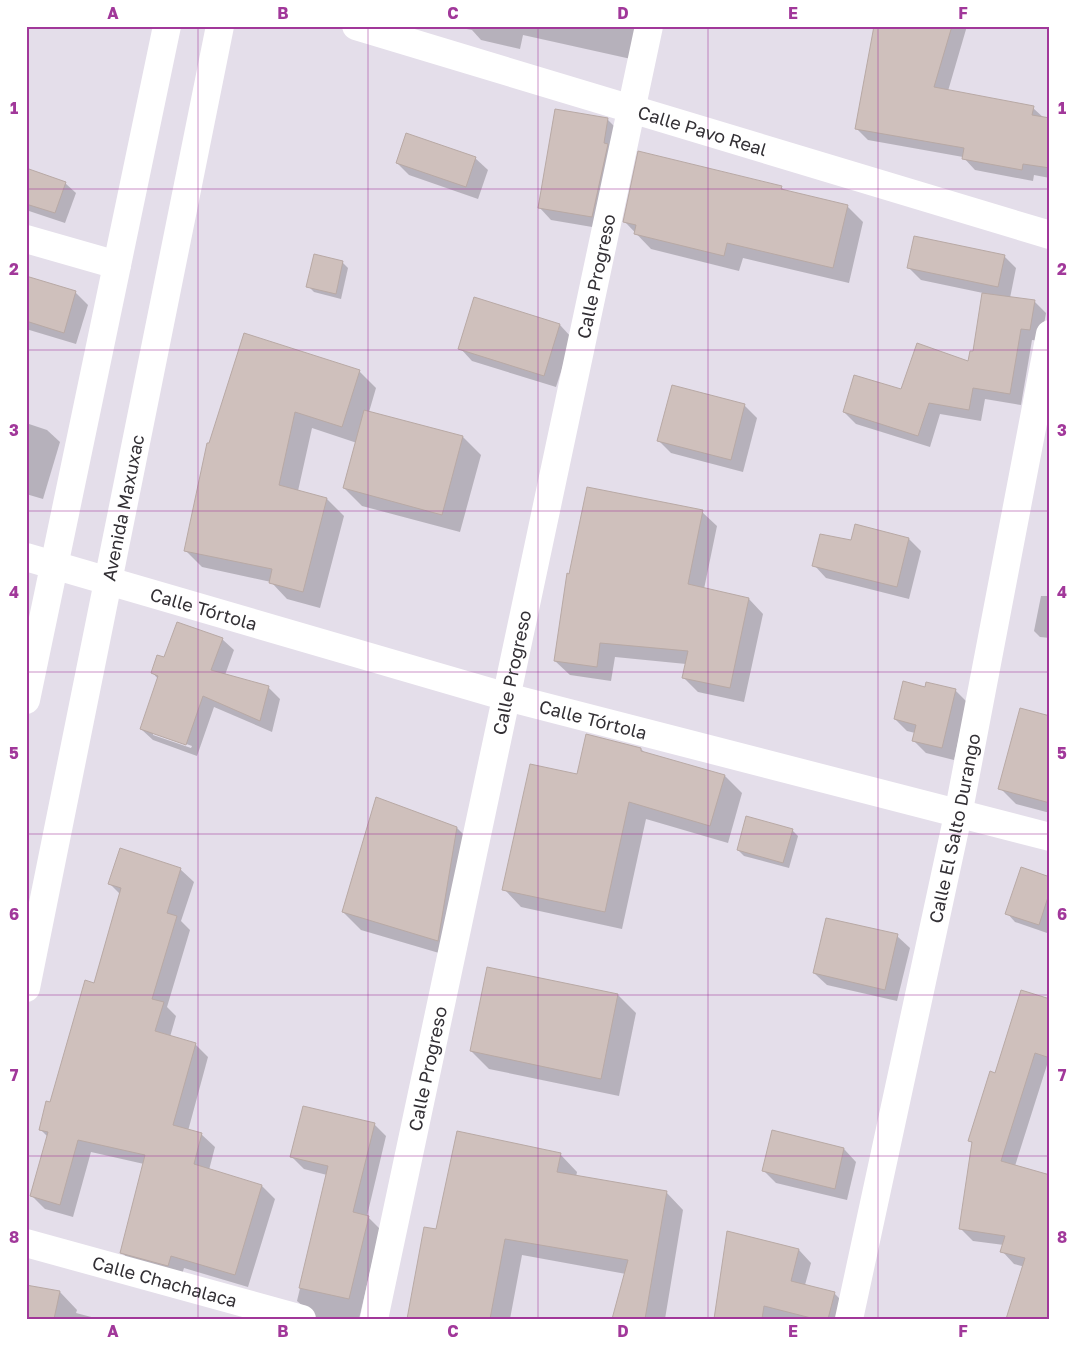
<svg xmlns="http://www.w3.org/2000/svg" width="1076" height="1345" viewBox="0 0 1076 1345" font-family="'Golos Text',sans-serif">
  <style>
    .shadow { fill: #0003; fill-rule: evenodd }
    .building { fill: #cfc0bc; stroke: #b8a9a5 }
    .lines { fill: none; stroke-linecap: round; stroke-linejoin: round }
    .minor { stroke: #fff; stroke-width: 28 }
    .grid { fill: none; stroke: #a1389a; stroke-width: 1; stroke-opacity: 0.55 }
    .labels { text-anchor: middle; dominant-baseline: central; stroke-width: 4; stroke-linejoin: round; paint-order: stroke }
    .street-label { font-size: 18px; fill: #333035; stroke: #fff }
    .neatline { fill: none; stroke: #a1389a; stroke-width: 2 }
    .grid-label { font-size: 16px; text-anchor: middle; font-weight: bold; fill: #a1389a }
  </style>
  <rect width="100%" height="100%" fill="#e4deea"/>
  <!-- shadow -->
  <g class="shadow">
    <path d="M 450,26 L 639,26 L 631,59 L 523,35 L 520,49 L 481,40 L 472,30 Z"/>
    <path d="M 875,26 L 967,26 L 948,91 L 1033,108 L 1044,118 L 1050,119 L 1050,178 L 1034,175 L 1033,181 L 975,170 L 963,157 L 868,140 L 856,128 Z"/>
    <path d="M 556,110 L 608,120 L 620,132 L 604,229 L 551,220 L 539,207 Z"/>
    <path d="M 475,158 L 488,170 L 478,199 L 409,175 L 397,163 Z"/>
    <path d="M 26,170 L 65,183 L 76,193 L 65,223 L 26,210 Z"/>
    <path d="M 781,187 L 786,192 L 847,206 L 863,222 L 849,283 L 743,258 L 739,271 L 651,249 L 625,222 Z"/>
    <path d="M 1004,256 L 1016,268 L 1010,298 L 1034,301 L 1046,313 L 1041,341 L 1032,340 L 1021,405 L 985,399 L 981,421 L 940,414 L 930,447 L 856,424 L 844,412 L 969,363 L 974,353 L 983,293 L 921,280 L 908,267 Z"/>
    <path d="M 342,262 L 348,268 L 341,299 L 314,292 L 308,286 Z"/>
    <path d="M 26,277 L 76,293 L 88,305 L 76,344 L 26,329 Z"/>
    <path d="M 560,325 L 572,338 L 556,387 L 472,361 L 460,348 Z"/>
    <path d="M 359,371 L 376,388 L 369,412 L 463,437 L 481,455 L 460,532 L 362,506 L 344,488 L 357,443 L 312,428 L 298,491 L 327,499 L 344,516 L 320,608 L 287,599 L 271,582 L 202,567 L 185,550 L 208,444 Z"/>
    <path d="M 744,405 L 757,418 L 743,472 L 671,453 L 659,441 Z"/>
    <path d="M 26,423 L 47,430 L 60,442 L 43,499 L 26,494 Z"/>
    <path d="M 702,512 L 717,526 L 704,589 L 749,599 L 763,614 L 744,702 L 698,692 L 683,677 L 686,664 L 615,657 L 611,681 L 570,675 L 555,661 Z"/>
    <path d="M 855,525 L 909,539 L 921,551 L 909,599 L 826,578 L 814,565 L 852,542 Z"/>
    <path d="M 1041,596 L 1050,596 L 1050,638 L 1040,637 L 1034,631 Z"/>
    <path d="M 222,639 L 234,650 L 225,675 L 268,687 L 280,699 L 272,732 L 214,707 L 197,756 L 153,740 L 141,729 L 158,679 L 152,672 L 165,659 ZM 153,732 L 192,746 L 191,748 L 153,735 Z"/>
    <path d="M 926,688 L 955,690 L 967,702 L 954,760 L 926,753 L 914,741 L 915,733 L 907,731 L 895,719 Z"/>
    <path d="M 1050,718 L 1050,813 L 1016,804 L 1000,788 Z"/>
    <path d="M 641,749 L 645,753 L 725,776 L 742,793 L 728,843 L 646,819 L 622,929 L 521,907 L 504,889 L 578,776 Z"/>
    <path d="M 457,828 L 475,846 L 456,958 L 361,930 L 343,912 Z"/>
    <path d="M 792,830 L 798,836 L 789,868 L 744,856 L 738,850 Z"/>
    <path d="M 180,869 L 194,882 L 181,921 L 190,930 L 167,1007 L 176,1016 L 170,1037 L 195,1044 L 208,1057 L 188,1131 L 201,1134 L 215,1147 L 209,1170 L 262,1186 L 275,1199 L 248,1287 L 184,1268 L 181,1278 L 135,1265 L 121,1252 L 144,1164 L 91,1152 L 73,1217 L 45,1209 L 32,1196 L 48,1137 L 41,1130 L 94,984 L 120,894 L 110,884 Z"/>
    <path d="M 1050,878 L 1050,934 L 1015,922 L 1007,913 Z"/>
    <path d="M 897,936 L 910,948 L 897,1001 L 827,985 L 814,973 Z"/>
    <path d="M 618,995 L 636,1013 L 619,1096 L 489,1069 L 471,1051 Z"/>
    <path d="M 1050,1000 L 1050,1066 L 1047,1065 L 1015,1166 L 1050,1274 L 1014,1264 L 1002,1251 L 1004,1245 L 973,1241 L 960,1228 L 973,1144 L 969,1140 L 996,1074 Z"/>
    <path d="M 374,1124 L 386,1136 L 367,1216 L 380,1229 L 359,1319 L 318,1319 L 297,1301 L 327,1175 L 304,1169 L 292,1157 Z"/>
    <path d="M 844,1149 L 856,1162 L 847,1200 L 776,1183 L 764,1171 Z"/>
    <path d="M 560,1154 L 577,1172 L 576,1177 L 666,1192 L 683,1210 L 665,1319 L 613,1319 L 626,1274 L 522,1255 L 510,1319 L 409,1319 L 437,1231 Z"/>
    <path d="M 799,1250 L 811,1263 L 805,1285 L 834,1293 L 846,1305 L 843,1319 L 716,1319 Z"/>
    <path d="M 60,1292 L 77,1310 L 76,1313 L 99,1319 L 26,1319 Z"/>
  </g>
  <!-- building -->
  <g class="building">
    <path d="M 874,26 L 952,26 L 934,87 L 1034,106 L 1032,115 L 1050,118 L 1050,168 L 1023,164 L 1022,170 L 962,159 L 964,148 L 855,129 Z"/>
    <path d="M 555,109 L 608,118 L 604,143 L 608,144 L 592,217 L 538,208 Z"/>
    <path d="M 406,133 L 476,157 L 466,187 L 396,163 Z"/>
    <path d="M 638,151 L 782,186 L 781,189 L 848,205 L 833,268 L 727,243 L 724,256 L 634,234 L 636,225 L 623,222 Z"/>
    <path d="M 26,168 L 66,182 L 55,213 L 26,204 Z"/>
    <path d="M 914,236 L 1005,255 L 998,287 L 907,268 Z"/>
    <path d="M 314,254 L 343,261 L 336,294 L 306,287 Z"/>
    <path d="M 26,276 L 76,291 L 64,333 L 26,321 Z"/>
    <path d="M 982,293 L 1035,300 L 1030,330 L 1021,329 L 1010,394 L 973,388 L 969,410 L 929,403 L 918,436 L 843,412 L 854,375 L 901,389 L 917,343 L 968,361 L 970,351 L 973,351 Z"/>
    <path d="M 474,297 L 560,324 L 544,376 L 458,349 Z"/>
    <path d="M 244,333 L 360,370 L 342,427 L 295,412 L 279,485 L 327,498 L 303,592 L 269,583 L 272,569 L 184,551 L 207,443 L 209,443 Z"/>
    <path d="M 672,385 L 745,404 L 731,460 L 657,441 Z"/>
    <path d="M 364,410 L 463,436 L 442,515 L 343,488 Z"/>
    <path d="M 587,487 L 703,510 L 688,584 L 749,598 L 730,688 L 682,678 L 688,651 L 600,643 L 597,667 L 554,661 L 567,573 L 569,574 Z"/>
    <path d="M 855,524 L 909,538 L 897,587 L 812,566 L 820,534 L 851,540 Z"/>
    <path d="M 177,622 L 223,638 L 211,670 L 269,686 L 260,721 L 203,696 L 186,745 L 140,729 L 158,676 L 151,673 L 157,655 L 164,657 Z"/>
    <path d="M 903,681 L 925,687 L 926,682 L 956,689 L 942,748 L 912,741 L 916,725 L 894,719 Z"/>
    <path d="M 1020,708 L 1050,716 L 1050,803 L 998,789 Z"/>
    <path d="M 586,734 L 641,748 L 641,751 L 725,775 L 710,826 L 629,802 L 605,912 L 502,890 L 530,764 L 577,774 Z"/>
    <path d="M 376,797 L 457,827 L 438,941 L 342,912 Z"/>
    <path d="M 746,816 L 793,829 L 783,863 L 737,850 Z"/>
    <path d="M 120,848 L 181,868 L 167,913 L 177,916 L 152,999 L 164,1002 L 155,1031 L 196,1043 L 173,1125 L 202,1133 L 194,1164 L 262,1185 L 235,1275 L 171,1256 L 168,1266 L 120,1253 L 145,1155 L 78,1140 L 60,1205 L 30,1196 L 48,1132 L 39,1130 L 46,1101 L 50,1102 L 85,980 L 94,983 L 121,888 L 108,884 Z"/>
    <path d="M 1021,867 L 1050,877 L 1050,891 L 1039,925 L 1005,914 Z"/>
    <path d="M 826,918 L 898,934 L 885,990 L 813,973 Z"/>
    <path d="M 487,967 L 618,994 L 601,1079 L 470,1051 Z"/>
    <path d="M 1021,990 L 1050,999 L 1050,1058 L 1035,1053 L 1001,1161 L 1050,1175 L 1050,1319 L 1006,1319 L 1025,1258 L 1000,1252 L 1005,1236 L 959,1229 L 972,1142 L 968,1141 L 990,1071 L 995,1073 Z"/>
    <path d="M 303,1106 L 375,1123 L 353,1212 L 369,1216 L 349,1299 L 299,1288 L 328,1166 L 290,1157 Z"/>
    <path d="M 772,1130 L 844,1148 L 835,1189 L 762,1171 Z"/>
    <path d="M 457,1131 L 561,1153 L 557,1172 L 667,1191 L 645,1319 L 612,1319 L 628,1260 L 505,1239 L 490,1319 L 407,1319 L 424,1227 L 436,1229 Z"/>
    <path d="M 727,1231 L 799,1249 L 791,1281 L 835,1292 L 828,1319 L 815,1319 L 764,1306 L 762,1319 L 714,1319 Z"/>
    <path d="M 26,1285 L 60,1291 L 54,1319 L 26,1319 Z"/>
  </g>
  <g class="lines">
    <!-- minor -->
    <g class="minor">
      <path id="s1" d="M 356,26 L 1050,235"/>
      <path d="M 26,239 L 117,265"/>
      <path id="s2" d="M 26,557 L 507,697 L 1050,837"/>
      <path d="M 26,700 L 167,26"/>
      <path id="s3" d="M 26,988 L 220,26"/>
      <path id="s4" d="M 26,1243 L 302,1319"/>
      <path id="s5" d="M 374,1319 L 649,26"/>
      <path id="s6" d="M 849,1319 L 958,815 L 1050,334"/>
    </g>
  </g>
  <!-- grid -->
  <path class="grid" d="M 198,26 L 198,1319M 368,26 L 368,1319M 538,26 L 538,1319M 708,26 L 708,1319M 878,26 L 878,1319M 26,189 L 1050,189M 26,350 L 1050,350M 26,511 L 1050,511M 26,672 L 1050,672M 26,834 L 1050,834M 26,995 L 1050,995M 26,1156 L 1050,1156"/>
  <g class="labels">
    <!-- street labels -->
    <g class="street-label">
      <text stroke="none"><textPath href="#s1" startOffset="362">Calle Pavo Real</textPath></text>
      <text stroke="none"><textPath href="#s5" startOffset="1066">Calle Progreso</textPath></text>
      <text stroke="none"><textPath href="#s3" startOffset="490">Avenida Maxuxac</textPath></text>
      <text stroke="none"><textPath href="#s2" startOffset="185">Calle Tórtola</textPath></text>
      <text stroke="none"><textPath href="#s5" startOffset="661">Calle Progreso</textPath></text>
      <text stroke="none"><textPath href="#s2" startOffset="590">Calle Tórtola</textPath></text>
      <text stroke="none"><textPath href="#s6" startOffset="502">Calle El Salto Durango</textPath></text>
      <text stroke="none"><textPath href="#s5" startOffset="256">Calle Progreso</textPath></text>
      <text stroke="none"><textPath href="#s4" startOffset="144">Calle Chachalaca</textPath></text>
    </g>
  </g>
  <!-- border -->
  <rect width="1076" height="1345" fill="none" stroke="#ffffff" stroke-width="55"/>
  <rect x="28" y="28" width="1020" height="1290" class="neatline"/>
  <g class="grid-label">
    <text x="113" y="19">A</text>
    <text x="283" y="19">B</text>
    <text x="453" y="19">C</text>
    <text x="623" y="19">D</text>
    <text x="793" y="19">E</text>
    <text x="963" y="19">F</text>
    <text x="14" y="114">1</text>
    <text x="1062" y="114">1</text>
    <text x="14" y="275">2</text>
    <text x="1062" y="275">2</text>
    <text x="14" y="436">3</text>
    <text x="1062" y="436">3</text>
    <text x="14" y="598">4</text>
    <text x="1062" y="598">4</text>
    <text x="14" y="759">5</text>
    <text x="1062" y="759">5</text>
    <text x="14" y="920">6</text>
    <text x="1062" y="920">6</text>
    <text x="14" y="1081">7</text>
    <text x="1062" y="1081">7</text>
    <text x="14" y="1243">8</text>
    <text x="1062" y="1243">8</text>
    <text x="113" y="1337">A</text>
    <text x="283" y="1337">B</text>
    <text x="453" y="1337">C</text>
    <text x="623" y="1337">D</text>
    <text x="793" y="1337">E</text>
    <text x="963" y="1337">F</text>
  </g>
</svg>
